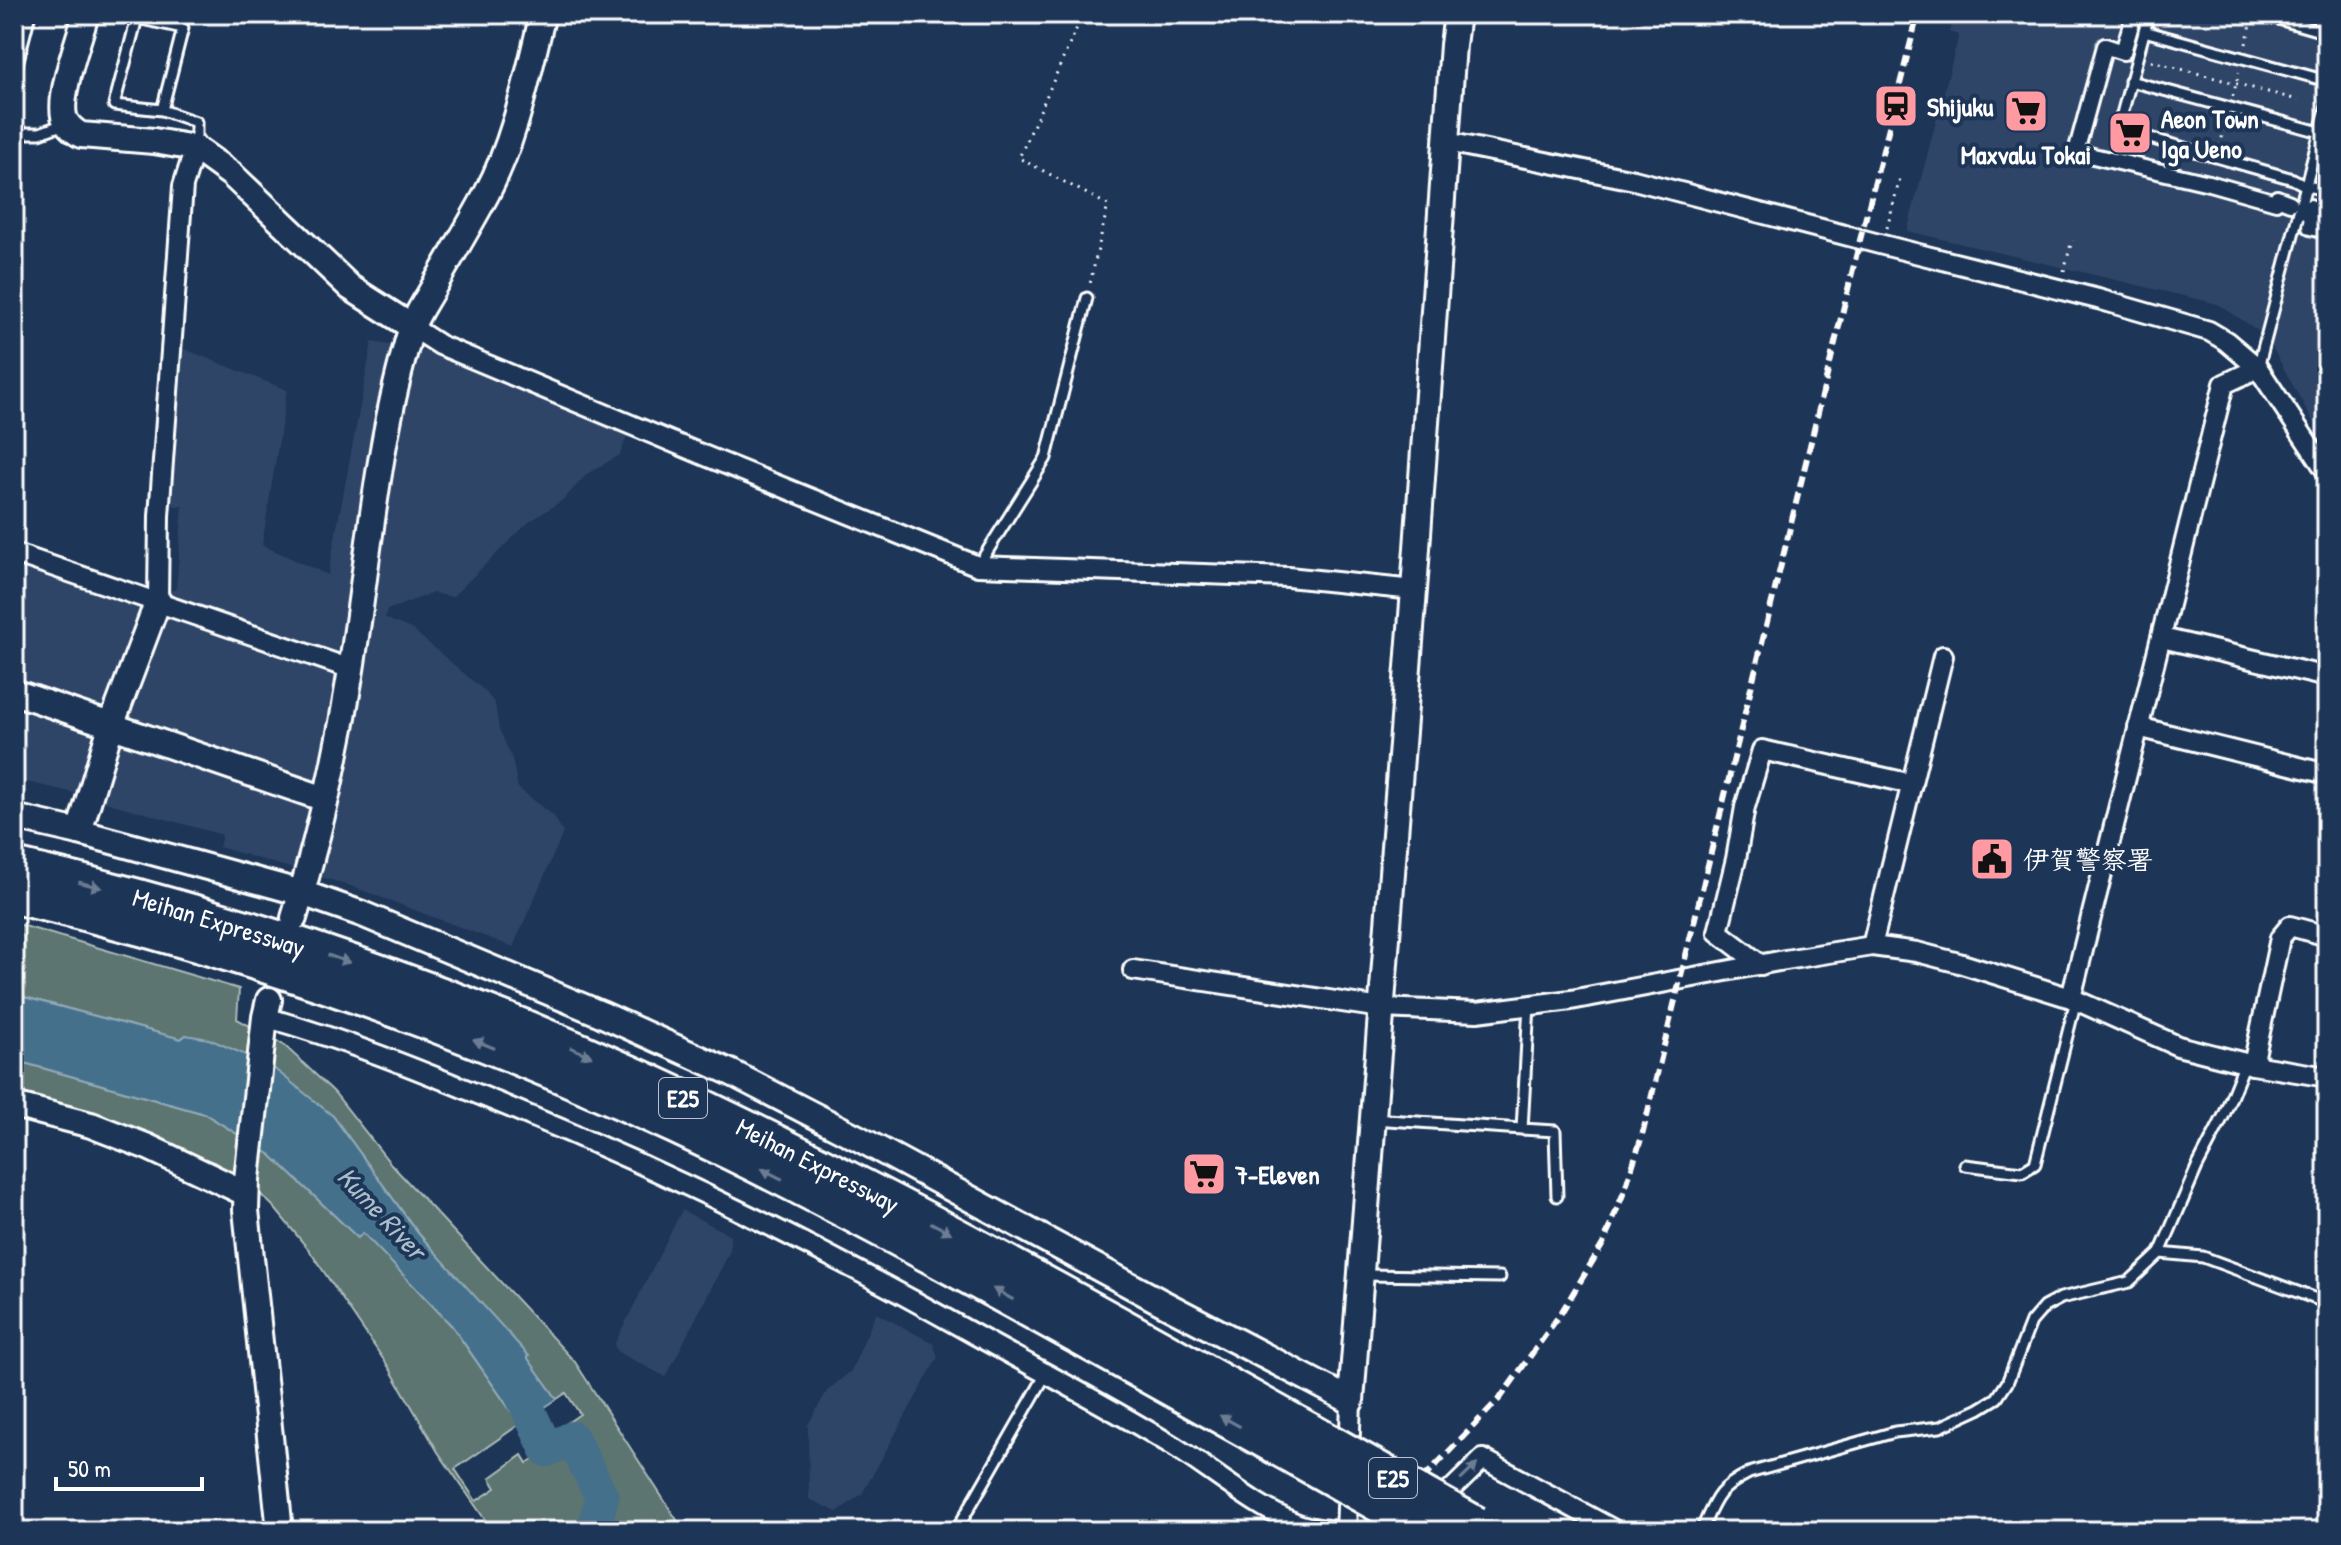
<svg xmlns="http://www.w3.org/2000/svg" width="2341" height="1545" viewBox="0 0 2341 1545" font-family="'Patrick Hand','Klee One',sans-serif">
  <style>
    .built { fill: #2e4568 }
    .green { fill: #5b7470; stroke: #adbab8; stroke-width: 2 }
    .water { fill: #45708b; stroke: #8fa9b9; stroke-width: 2 }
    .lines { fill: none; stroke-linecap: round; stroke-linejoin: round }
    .river { stroke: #45708b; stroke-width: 34 }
    .service-casing { stroke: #fff; stroke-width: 15 }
    .pedestrian-casing { stroke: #fff; stroke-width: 20 }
    .minor-casing { stroke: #fff; stroke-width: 24 }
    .tertiary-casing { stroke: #fff; stroke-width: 30 }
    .motorway-casing { stroke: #fff; stroke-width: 40 }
    .path { stroke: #fff; stroke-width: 3; stroke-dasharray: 2 6; stroke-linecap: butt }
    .service { stroke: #1d3557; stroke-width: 9 }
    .pedestrian { stroke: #1d3557; stroke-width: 14 }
    .minor { stroke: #1d3557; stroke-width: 18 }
    .tertiary { stroke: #1d3557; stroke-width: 24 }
    .motorway { stroke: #1d3557; stroke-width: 34 }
    .rail { stroke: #fff; stroke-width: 6; stroke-dasharray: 12 6; stroke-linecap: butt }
    .motorway-bridge-casing { stroke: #fff; stroke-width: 40; stroke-linecap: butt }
    .motorway-bridge { stroke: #1d3557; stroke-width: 34 }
    .oneway { fill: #6c7c92 }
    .labels { text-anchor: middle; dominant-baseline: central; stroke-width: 8; stroke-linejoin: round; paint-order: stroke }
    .shield { fill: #1d3557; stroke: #bbc2cd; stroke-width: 2 }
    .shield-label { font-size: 24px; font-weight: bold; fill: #fff }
    .poi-label { font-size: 26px; font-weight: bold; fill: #fff; stroke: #1d3557; text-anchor: start }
    .street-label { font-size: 26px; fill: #fff; stroke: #1d3557 }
    .water-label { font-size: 28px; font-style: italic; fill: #abbfcb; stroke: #1d3557 }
  </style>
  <rect width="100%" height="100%" fill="#1d3557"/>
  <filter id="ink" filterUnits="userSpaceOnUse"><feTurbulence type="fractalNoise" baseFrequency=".0125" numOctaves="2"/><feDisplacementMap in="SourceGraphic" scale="16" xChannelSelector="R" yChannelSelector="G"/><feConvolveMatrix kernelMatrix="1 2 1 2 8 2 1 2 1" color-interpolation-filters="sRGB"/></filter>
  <g filter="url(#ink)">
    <!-- built -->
    <g class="built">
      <path d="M 1944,14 L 2327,14 L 2327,443 L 2311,418 L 2266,336 L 2218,304 L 1907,231 L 1959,35 L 1949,32 L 1954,17 Z"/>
      <path d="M 372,342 L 441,354 L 629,431 L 620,455 L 587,474 L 564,499 L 528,523 L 452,597 L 433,593 L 387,610 L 385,618 L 413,630 L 486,692 L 495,704 L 499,729 L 512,758 L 518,788 L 554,816 L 563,833 L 513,947 L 348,885 L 219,847 L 222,835 L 70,792 L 14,779 L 14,563 L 130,602 L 176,589 L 183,506 L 169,505 L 182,348 L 287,390 L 262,545 L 328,575 Z"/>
      <path d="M 682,1210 L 730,1235 L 730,1251 L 666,1377 L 618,1352 L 614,1345 Z"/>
      <path d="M 876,1313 L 933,1343 L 938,1357 L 862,1494 L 837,1512 L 809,1499 L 808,1425 L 827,1391 L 851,1371 Z"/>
    </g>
    <!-- green -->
    <g class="green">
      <path d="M 14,923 L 239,989 L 237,1019 L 284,1045 L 334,1092 L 390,1163 L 575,1362 L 684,1531 L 602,1531 L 604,1513 L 591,1452 L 570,1421 L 580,1414 L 566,1393 L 557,1399 L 526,1357 L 418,1233 L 333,1116 L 186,1035 L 181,1039 L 25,997 L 14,1004 Z"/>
      <path d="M 14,1060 L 205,1114 L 271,1155 L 357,1237 L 363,1232 L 452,1326 L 520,1424 L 455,1469 L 476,1501 L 496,1488 L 490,1478 L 522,1455 L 527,1463 L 547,1450 L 577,1457 L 593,1504 L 591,1523 L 594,1531 L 493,1531 L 438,1452 L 390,1369 L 309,1250 L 273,1206 L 258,1192 L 214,1162 L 14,1101 Z"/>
    </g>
    <!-- water -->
    <g class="water">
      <path d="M 24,997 L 181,1039 L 186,1035 L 209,1039 L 271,1066 L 333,1116 L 418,1233 L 529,1356 L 527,1357 L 557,1399 L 520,1424 L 452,1326 L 363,1233 L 358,1238 L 271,1155 L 205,1114 L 14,1060 L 14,1004 Z"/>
      <path d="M 570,1421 L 591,1452 L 612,1502 L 604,1513 L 602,1531 L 594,1531 L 591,1523 L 593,1504 L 577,1457 L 547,1450 L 542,1441 Z"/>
    </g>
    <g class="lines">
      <!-- river -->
      <path class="river" d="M 512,1375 L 547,1450 L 572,1438 L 602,1497 L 597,1516 L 598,1531"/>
      <!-- service casing -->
      <g class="service-casing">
        <g id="service">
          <path d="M 2149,14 L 2118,129 L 2293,179 L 2306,186 L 2327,190"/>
          <path d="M 2261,14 L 2327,33"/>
          <path d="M 2144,31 L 2327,81"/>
          <path d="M 14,76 L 30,14"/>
          <path d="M 2130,81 L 2320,132"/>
          <path d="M 162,110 L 183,28 L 137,18 L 114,105 L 162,110 L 196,122 L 196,145"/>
          <path d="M 14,133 L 40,133 L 64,124"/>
          <path d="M 2258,368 L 2327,105"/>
          <path d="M 978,566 L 1046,458 L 1087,298"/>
          <path d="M 1529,1005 L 1522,1129 L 1555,1131 L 1557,1196"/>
          <path d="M 1373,1119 L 1522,1129"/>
          <path d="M 1965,1165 L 2022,1172 L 2035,1164 L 2076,1000"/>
          <path d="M 2160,1253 L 2197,1167 L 2224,1115 L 2245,1063"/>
          <path d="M 1364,1275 L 1500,1277"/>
          <path d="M 956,1531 L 1046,1374"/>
          <path d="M 1701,1531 C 1715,1500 1717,1489 1749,1473 L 1895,1432 L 1940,1427 L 1979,1409 L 1997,1398 L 2007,1383 L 2031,1322 L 2044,1307 L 2061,1298 L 2129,1282 L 2160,1253 L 2203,1257 L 2327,1303"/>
        </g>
      </g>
      <!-- pedestrian casing -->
      <g class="pedestrian-casing">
        <g id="pedestrian">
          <path d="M 2134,14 L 2123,52 L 2105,46 L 2076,152 L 2209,183 L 2276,202 L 2277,198 L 2290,203"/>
          <path d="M 2310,207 L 2307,213 L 2313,215 L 2310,227 L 2327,231"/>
        </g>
      </g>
      <!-- minor casing -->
      <g class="minor-casing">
        <g id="minor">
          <path d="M 1447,142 L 1634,180 L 1883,245 L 2098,299 L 2209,331 L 2226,341 L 2258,368 L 2327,472"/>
          <path d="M 412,327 L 440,345 L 708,457 L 978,566 L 1288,577 L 1414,590"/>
          <path d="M 14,553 L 351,669"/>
          <path d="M 158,601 L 159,516 L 183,186 L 195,148"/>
          <path d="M 2162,638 L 2327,677"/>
          <path d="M 2138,727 L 2327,774"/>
          <path d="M 1872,946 L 1943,656"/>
          <path d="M 1761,965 L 1718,932 L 1736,859 L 1745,807 L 1762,750 L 1912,784"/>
          <path d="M 1133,970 L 1381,1008 L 1477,1012 L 1571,1000 L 1779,961 L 1872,946 L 1917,952 L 1959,963 L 2071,998 L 2178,1046 L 2253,1065 L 2327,1077"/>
          <path d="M 2071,998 L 2224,384 L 2258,368"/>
          <path d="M 265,1017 C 342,1039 417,1069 492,1100 C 657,1167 814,1244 970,1332 C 1038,1370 1109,1406 1175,1447 C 1213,1471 1258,1509 1298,1524 C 1311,1529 1326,1530 1340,1531"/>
          <path d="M 2253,1065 L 2280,938 L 2290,926 L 2327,936"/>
          <path d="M 1349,1459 L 1351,1401"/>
          <path d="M 1437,1507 L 1447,1494 L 1483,1459 L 1616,1531"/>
          <path d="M 1346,1531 L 1348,1484"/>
        </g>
      </g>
      <!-- tertiary casing -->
      <g class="tertiary-casing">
        <g id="tertiary">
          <path d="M 86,14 C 79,40 59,92 64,116 C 66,125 74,131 81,135 L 154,141 L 195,148 L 231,174 L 351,288 L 412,327"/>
          <path d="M 14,692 L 325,799"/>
          <path d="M 14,817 L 79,832 L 302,893 L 362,914 L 601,1014 L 732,1073 L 858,1138 L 1163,1303 L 1351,1401 L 1414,590 L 1453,45 L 1457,14"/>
          <path d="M 79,832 L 111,726 L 158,601"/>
          <path d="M 294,918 C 319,837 338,753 351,670 C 369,556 377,441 411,330 C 415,316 426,301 433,288 C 451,256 470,225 487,193 C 516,138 528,73 543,14"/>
          <path d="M 269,1000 L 265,1017 L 247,1179 L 246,1210 L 280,1531"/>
          <path d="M 14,1105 L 91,1125 L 148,1147 L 245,1193"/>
        </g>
      </g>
      <!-- motorway casing -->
      <g class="motorway-casing">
        <g id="motorway">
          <path d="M 14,866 C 229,915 441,987 641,1078 C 870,1183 1090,1308 1310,1431"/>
          <path d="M 14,896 C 262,953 503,1042 732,1153 C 924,1248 1110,1355 1298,1459"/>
        </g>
      </g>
      <!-- path -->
      <g class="path">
        <path d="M 1083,14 L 1019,158 L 1108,205 L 1090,284"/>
        <path d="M 2246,44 L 2251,24"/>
        <path d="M 2151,61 L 2298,100"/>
        <path d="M 2233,96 L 2239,72"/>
        <path d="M 2220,146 L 2226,122"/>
        <path d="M 1887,228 L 1901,174"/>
        <path d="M 2064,271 L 2072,240"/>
      </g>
      <!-- service -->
      <use href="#service" class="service"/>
      <!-- pedestrian -->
      <use href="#pedestrian" class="pedestrian"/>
      <!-- minor -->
      <use href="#minor" class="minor"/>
      <!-- tertiary -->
      <use href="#tertiary" class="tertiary"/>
      <!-- motorway -->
      <use href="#motorway" class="motorway"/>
      <!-- rail -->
      <path class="rail" d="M 1373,1531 L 1501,1397 L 1561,1313 L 1603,1244 L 1624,1192 L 1642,1136 L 1860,240 L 1918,14"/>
      <!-- motorway-bridge casing -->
      <g class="motorway-bridge-casing">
        <g id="motorway-bridge">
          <path d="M 1310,1431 L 1476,1524"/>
          <path d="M 1298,1459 L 1426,1531"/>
        </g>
      </g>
      <!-- motorway-bridge -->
      <use href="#motorway-bridge" class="motorway-bridge"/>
    </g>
    <!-- one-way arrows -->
    <defs><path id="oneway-solid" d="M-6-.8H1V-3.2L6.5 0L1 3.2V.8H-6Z" transform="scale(2)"/></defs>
    <g class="oneway">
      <use href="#oneway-solid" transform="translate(90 885) rotate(14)"/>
      <use href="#oneway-solid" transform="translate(339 959) rotate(19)"/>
      <use href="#oneway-solid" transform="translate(484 1044) rotate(-158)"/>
      <use href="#oneway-solid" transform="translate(581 1052) rotate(23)"/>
      <use href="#oneway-solid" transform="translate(772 1174) rotate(-153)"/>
      <use href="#oneway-solid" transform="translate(941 1228) rotate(28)"/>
      <use href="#oneway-solid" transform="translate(1003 1294) rotate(-151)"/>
      <use href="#oneway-solid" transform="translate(1230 1421) rotate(-151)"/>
      <use href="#oneway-solid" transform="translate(1469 1472) rotate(-44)"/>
    </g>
  </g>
  <!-- icons -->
  <defs>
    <g id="station-square" transform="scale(2.3)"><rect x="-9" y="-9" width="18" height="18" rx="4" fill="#ff9aa2" stroke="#1d3557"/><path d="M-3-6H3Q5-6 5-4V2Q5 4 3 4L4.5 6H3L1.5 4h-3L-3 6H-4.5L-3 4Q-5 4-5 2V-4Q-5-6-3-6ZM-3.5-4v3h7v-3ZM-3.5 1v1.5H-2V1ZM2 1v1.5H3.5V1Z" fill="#111"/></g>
    <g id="supermarket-square" transform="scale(2.3)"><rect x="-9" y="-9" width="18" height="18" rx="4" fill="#ff9aa2" stroke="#1d3557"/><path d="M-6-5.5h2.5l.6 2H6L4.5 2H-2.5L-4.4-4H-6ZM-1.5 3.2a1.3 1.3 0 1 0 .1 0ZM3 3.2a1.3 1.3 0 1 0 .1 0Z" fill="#111"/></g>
    <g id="civic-square" transform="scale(2.3)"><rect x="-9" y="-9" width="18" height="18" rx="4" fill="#ff9aa2" stroke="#1d3557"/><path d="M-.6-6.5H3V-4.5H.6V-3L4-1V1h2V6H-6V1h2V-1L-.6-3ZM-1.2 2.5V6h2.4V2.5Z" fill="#111"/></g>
  </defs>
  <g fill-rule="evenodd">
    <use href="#station-square" x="1896" y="106"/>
    <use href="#supermarket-square" x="2026" y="111"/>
    <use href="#supermarket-square" x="2130" y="133"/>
    <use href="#civic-square" x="1992" y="859"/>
    <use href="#supermarket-square" x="1204" y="1174"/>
  </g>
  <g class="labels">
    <!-- shield labels -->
    <g class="shield">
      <rect x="659" y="1078" width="48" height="40" rx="6"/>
      <rect x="1369" y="1458" width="48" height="40" rx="6"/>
    </g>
    <g class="shield-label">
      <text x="683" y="1098">E25</text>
      <text x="1393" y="1478">E25</text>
    </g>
    <!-- poi labels -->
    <g class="poi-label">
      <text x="1927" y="106">Shijuku</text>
      <text x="2161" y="118">Aeon Town<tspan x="2161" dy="30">Iga Ueno</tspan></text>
      <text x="2026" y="154" text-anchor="middle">Maxvalu Tokai</text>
      <text x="2023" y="859">伊賀警察署</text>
      <text x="1235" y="1174">7-Eleven</text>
    </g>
    <!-- street labels -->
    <g class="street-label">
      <text transform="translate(219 922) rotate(17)">Meihan Expressway</text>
      <text transform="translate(818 1165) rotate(27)">Meihan Expressway</text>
    </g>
    <!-- water labels -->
    <g class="water-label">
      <text transform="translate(382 1213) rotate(47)">Kume River</text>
    </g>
  </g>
  <!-- margin -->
  <rect width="2341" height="1545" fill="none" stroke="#1d3557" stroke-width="48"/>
  <rect x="24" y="24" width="2293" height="1497" fill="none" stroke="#fff" stroke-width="3" filter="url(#ink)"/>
  <!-- scale -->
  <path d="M56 1477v12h146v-12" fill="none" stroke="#ffffff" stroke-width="4"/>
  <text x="68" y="1477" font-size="24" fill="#ffffff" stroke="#1d3557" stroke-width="6" paint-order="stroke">50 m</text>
</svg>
